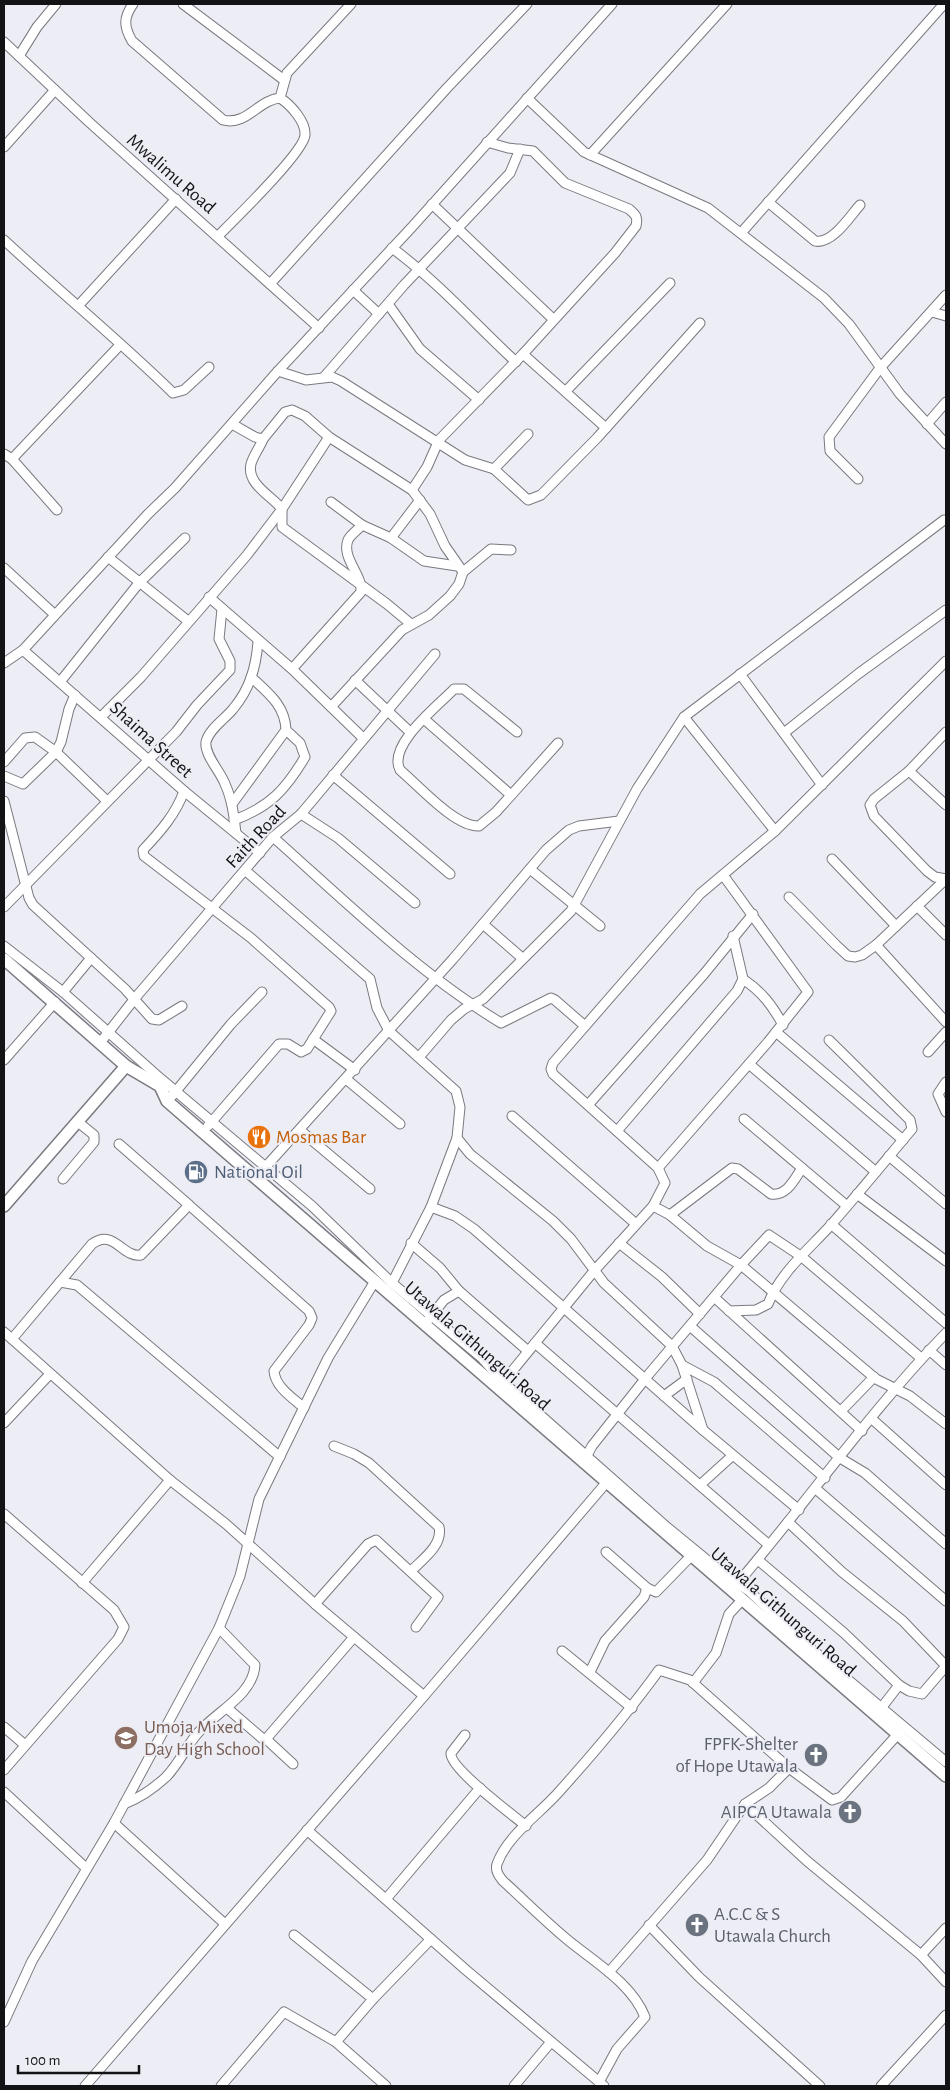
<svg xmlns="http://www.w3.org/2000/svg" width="950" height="2090" viewBox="0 0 950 2090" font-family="'Alegreya Sans',sans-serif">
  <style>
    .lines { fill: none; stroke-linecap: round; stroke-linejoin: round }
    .minor-casing { stroke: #797980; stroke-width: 11 }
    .tertiary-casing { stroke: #797980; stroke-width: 14 }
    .minor { stroke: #fff; stroke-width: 9 }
    .tertiary { stroke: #fff; stroke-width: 11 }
    .labels { text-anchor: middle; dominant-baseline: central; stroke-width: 4; stroke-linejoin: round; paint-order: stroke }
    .street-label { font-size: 19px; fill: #131316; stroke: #ededf5 }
    .food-label { font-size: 19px; fill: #c56008; stroke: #ededf5; text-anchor: start }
    .service-label { font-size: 19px; fill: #4e5e75; stroke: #ededf5; text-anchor: start }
    .education-label { font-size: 19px; fill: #785e54; stroke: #ededf5; text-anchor: start }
    .worship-label { font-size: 19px; fill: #5b616d; stroke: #ededf5; text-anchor: end }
  </style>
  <rect width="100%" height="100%" fill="#ededf5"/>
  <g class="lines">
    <!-- minor casing -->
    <g class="minor-casing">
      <g id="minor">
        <path d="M 133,4 C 123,18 124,27 132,41 L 223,120 C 247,126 258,100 280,98 C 291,105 306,122 305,135 C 304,152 233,221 218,236"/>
        <path d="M 183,4 L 284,80"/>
        <path d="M 4,42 L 89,122 L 319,328"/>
        <path d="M 19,56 L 37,27 L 56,4"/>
        <path d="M 280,98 L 287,73 L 351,4"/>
        <path d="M 527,98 L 584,152 L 708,208 L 824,298 L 849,324 L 900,394 L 946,444"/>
        <path d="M 4,147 L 55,90"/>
        <path d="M 590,155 L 727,4"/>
        <path d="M 768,202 L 815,241 C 832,245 850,216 860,205"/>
        <path d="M 432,204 L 553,319"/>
        <path d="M 741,233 L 944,4"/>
        <path d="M 4,240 C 60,292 119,340 173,393 L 184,390 L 209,367"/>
        <path d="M 392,248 C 437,281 475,324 516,362"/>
        <path d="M 270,284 L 447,88 L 527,4"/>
        <path d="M 353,290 L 379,314"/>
        <path d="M 388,304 L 420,349 L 479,400"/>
        <path d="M 78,306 L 176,199"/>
        <path d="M 932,312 L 946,316"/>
        <path d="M 523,354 L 606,428"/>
        <path d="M 278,371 L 306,380 L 332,377 L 341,381 L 465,460 L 494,469 L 528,500 L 541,495 L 597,438 L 700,323"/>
        <path d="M 324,377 L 404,285 L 510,173 L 520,149"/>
        <path d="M 566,391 L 670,283"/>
        <path d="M 232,424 L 255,437 L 263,439 L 285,412 L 292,410 L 305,416 L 329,437 L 412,490 L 430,514 L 445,546 L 463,572"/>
        <path d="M 927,424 L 946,402"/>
        <path d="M 263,439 C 260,447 253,456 251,464 C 246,484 272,496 282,509 L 282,527 L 387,604 L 411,624"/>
        <path d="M 4,454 L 12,459 L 57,510"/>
        <path d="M 12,459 L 120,345"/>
        <path d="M 494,469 L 528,434"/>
        <path d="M 858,479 L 830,451 L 829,437 L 880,368 L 946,295"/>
        <path d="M 412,490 L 427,467 L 439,440 L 523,354 L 615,253 L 636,226 C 638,217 636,215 629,209 L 565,183 L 533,151 L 508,148 L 487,142"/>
        <path d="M 331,502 L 362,525 L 391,538 L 424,561 L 457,566"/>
        <path d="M 391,538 L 420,500"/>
        <path d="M 108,557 L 188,621"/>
        <path d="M 4,568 L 54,614"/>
        <path d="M 209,597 L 292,669 L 363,738"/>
        <path d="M 23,650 L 184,791 L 260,853"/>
        <path d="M 4,663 L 23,650 L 148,514 L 175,488 L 278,371 L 412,227 L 612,4"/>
        <path d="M 292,669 L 361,592 C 363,575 341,558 348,540 C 351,534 358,530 362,525"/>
        <path d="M 740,674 L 822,785"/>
        <path d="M 355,680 L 410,732"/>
        <path d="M 60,682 L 139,583 L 185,538"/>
        <path d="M 331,707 L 402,630 L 429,615 L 450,596 L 459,584 L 463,572 L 491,549 L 511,550"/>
        <path d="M 101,717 L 141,677 L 247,555 L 282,509 L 329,437"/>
        <path d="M 684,717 L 775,831"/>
        <path d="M 424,719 L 511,795"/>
        <path d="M 517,732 L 464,689 L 454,689 C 438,706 387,745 400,770 C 419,786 455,827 479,826 L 496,812 L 558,743"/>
        <path d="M 946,732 L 909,771 L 874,799 L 870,805 L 874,816 L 927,871 L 935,877 L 946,879"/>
        <path d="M 784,733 L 858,674 L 946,610"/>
        <path d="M 4,762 L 25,738 L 35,737 L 56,752 L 107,801"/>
        <path d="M 909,771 L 946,805"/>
        <path d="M 333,775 L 450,874"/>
        <path d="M 4,776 L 23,784 L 56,752 L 61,742 L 69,709 L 75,695"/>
        <path d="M 184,791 C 176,814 160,832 143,850 L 144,856 L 251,938 L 329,1007 L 331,1011 L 307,1049 L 301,1052 L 288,1044 L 279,1044 L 208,1126"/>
        <path d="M 4,801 L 29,898 L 33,905 L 125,989 L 152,1019 L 159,1020 L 182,1006"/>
        <path d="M 232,804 L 286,730 C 285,705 268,693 251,677"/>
        <path d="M 301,814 L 338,838 L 415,903"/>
        <path d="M 234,820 C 270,807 286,789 305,757 L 300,743 L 286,730"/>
        <path d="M 236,833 C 234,816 232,799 225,784 C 221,772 204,755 206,742 C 209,729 225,719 233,709 C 250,689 256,667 258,642"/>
        <path d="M 273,837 C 346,902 417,972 501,1023 L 551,998 L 555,1000 L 585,1026"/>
        <path d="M 832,859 L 896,926"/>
        <path d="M 530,869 L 600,926"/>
        <path d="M 246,871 L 370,979 L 377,1008 L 389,1031 L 456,1091 L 460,1107 L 457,1138 L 470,1154 L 553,1221 L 571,1239 L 604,1283 L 672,1346 L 682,1365 L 703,1430"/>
        <path d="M 789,897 L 836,945 L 848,956 L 855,957 L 862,955 L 876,945 L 946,879"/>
        <path d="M 917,906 L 946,935"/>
        <path d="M 4,907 L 176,732 L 197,705 L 230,670 L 230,661 L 219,639 L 222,609"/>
        <path d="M 483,924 L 522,958"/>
        <path d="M 733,936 L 743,979 C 762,992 772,1005 783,1025"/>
        <path d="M 876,945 L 946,1022"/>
        <path d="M 4,946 L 63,992 L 160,1078 L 312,1206 L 392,1283 L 482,1358 L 503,1382 L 668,1528 L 729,1578 L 749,1591 L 803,1642 L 946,1762"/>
        <path d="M 63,992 L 91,958"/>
        <path d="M 776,1032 L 903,1140"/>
        <path d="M 313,1039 L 355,1070"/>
        <path d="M 100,1043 L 136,997 L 273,837 L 301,814 L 435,654"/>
        <path d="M 928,1052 L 946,1032"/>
        <path d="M 420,1056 L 451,1020 L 464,1009 L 483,999 L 571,911 L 637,789 L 684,717 L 944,520"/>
        <path d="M 4,1060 L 55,1002"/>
        <path d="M 749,1064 L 876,1172"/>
        <path d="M 346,1079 L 400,1124"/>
        <path d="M 946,1082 L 938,1094 L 946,1112"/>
        <path d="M 172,1096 L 231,1024 L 262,992"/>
        <path d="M 588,1105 L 704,974 L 753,914"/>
        <path d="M 512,1116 L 636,1224"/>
        <path d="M 744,1119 L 847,1206"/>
        <path d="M 301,1131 L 370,1189"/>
        <path d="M 617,1131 L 737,991 L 743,979"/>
        <path d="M 889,1156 L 946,1204"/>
        <path d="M 658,1168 L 768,1042 L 808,992 L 723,875"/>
        <path d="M 261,1172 L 453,959 L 546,850 L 569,830 L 579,826 L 619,821"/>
        <path d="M 63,1179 L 94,1142 L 94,1135 L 78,1122"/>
        <path d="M 857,1194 L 946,1261"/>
        <path d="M 189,1205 L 309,1311 L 312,1318 L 309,1325 L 274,1371 C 275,1387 293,1398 304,1408"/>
        <path d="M 653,1206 L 670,1215 L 707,1246 L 741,1265 L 876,1379 L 910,1396 L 946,1424"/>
        <path d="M 431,1207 L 455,1216 L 474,1229 L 703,1430 L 799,1510"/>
        <path d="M 670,1215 L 732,1168 L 738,1169 L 771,1194 C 787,1196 794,1180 802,1168"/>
        <path d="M 831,1224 L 946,1323"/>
        <path d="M 411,1243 L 440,1268 L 459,1291"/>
        <path d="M 619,1243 L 662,1277 L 700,1314"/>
        <path d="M 60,1282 L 77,1285 L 280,1457"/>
        <path d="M 392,1283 L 431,1207 L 457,1138"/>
        <path d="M 715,1298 L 862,1431"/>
        <path d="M 729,1311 L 756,1310 L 768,1304 C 780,1273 808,1250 830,1226 C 858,1194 885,1161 912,1129 L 910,1120 L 829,1040"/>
        <path d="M 428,1320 L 444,1300 L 459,1291 L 528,1351"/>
        <path d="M 690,1326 L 840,1458 L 865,1473 L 946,1544"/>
        <path d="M 4,1332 L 170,1480 L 226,1524 L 315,1604 L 424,1696"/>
        <path d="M 12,1339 L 92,1244 C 114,1228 122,1258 141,1255 L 189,1205 L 119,1144"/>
        <path d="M 535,1343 L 769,1545"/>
        <path d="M 929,1350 L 946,1365"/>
        <path d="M 682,1365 L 714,1382 L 825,1478"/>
        <path d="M 500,1386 L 594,1271 L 653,1206 L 665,1183 L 658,1168 L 553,1074 L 551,1069 L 553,1063 L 700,894 L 775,831 L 946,661"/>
        <path d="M 664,1396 L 687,1379"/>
        <path d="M 841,1411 L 874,1377"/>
        <path d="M 872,1419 L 946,1485"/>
        <path d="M 4,1423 L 50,1374"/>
        <path d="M 334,1446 L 354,1454 L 369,1463 L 439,1527 C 443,1545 423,1559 411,1571"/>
        <path d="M 585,1459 L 592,1446 L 649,1374 L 741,1265 L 769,1235 L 802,1257 L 921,1358"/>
        <path d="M 700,1485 L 732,1456"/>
        <path d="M 816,1489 L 946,1601"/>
        <path d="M 4,1514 L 114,1610 L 124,1627 L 118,1639 L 4,1770"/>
        <path d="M 788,1522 L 842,1572 L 903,1621 L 946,1666"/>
        <path d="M 606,1552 L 647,1588"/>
        <path d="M 758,1560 L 844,1633 L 899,1685 L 882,1707"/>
        <path d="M 82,1583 L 170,1480"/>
        <path d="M 733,1586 L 737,1584 C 808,1501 870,1411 946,1333"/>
        <path d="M 315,1604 L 368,1544 L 376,1540 L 438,1597 L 416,1627"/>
        <path d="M 562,1651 L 632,1708"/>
        <path d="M 590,1672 L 605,1641 L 644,1597 L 647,1588 L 656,1592 L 691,1556"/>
        <path d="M 693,1683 L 716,1653 L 729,1614 L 742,1600"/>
        <path d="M 899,1685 L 909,1691 L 922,1694 L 946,1666"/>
        <path d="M 227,1708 L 263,1739 L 266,1739 L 293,1764"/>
        <path d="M 4,1727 L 25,1745"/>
        <path d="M 465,1735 L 451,1753 C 449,1768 513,1815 526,1826"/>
        <path d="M 266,1739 L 354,1637"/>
        <path d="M 4,1792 L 86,1868"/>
        <path d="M 124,1804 C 140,1798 153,1789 166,1777 C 178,1765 186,1747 197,1734 C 215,1712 253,1696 255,1665 L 219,1628"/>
        <path d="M 745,1804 L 807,1861 L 921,1955 L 946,1982"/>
        <path d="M 114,1823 L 225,1924"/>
        <path d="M 307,1830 L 466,1970 L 604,2086"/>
        <path d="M 386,1899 L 480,1788"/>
        <path d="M 649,1925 L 699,1977 L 820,2086"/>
        <path d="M 294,1935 L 373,1999"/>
        <path d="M 921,1955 L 946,1928"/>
        <path d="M 609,1972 L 707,1860 L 745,1804 L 769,1788 L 789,1768"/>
        <path d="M 4,2022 L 32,1961 L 114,1823 L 219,1628 L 240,1576 L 259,1499 L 328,1358 L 375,1281"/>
        <path d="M 336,2042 L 373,1999 L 431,1939"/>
        <path d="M 599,2082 L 617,2049 L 645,2017 C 632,1984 595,1962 569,1941 C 546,1922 525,1901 503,1881 C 499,1876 495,1871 497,1864 C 507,1836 538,1815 557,1794 C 593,1754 628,1713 659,1670 L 690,1680 L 789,1768 L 832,1800 L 841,1797 L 898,1734"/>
        <path d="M 85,2086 L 424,1696 L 606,1483"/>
        <path d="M 221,2086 L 284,2012 L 336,2042 L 386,2086"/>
        <path d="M 514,2086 L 551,2042"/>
        <path d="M 881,2086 L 946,2015"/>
      </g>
    </g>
    <!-- tertiary casing -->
    <g class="tertiary-casing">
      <g id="tertiary">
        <path d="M 4,959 L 126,1066 L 160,1086 L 167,1101 L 946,1776"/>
        <path d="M 4,1206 L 126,1066"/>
      </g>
    </g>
    <!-- minor -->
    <use href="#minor" class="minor"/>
    <!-- tertiary -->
    <use href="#tertiary" class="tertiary"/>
  </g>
  <!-- icons -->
  <defs>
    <g id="restaurant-disc" transform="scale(1.25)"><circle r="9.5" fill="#e8710a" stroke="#ededf5"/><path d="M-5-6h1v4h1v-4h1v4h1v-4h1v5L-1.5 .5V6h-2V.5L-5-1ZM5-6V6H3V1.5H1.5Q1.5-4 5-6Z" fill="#fff"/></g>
    <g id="fuel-disc" transform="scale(1.25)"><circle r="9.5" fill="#5c6f8a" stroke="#ededf5"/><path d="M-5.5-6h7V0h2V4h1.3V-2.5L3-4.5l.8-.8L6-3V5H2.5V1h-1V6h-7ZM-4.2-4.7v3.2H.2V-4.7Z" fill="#fff"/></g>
    <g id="school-disc" transform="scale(1.25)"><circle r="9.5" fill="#8d6e63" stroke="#ededf5"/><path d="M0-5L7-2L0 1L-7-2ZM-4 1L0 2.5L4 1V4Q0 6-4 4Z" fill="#fff"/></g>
    <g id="church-disc" transform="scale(1.25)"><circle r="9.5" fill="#6b7280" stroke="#ededf5"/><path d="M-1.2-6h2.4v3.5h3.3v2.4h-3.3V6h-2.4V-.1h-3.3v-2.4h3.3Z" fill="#fff"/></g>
  </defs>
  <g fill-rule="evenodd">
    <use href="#restaurant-disc" x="259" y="1137"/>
    <use href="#fuel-disc" x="196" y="1172"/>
    <use href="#school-disc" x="126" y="1738"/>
    <use href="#church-disc" x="816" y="1755"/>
    <use href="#church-disc" x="850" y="1812"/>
    <use href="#church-disc" x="697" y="1925"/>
  </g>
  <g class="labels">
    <!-- street labels -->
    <g class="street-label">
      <text transform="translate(171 174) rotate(41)">Mwalimu Road</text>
      <text transform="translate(151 740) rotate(42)">Shaima Street</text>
      <text transform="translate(256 837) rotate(-47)">Faith Road</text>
      <text transform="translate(477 1346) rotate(41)">Utawala Githunguri Road</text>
      <text transform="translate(783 1612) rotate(41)">Utawala Githunguri Road</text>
    </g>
    <!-- food labels -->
    <g class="food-label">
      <text x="276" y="1137">Mosmas Bar</text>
    </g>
    <!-- service labels -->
    <g class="service-label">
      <text x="214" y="1172">National Oil</text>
    </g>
    <!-- education labels -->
    <g class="education-label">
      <text x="144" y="1727">Umoja Mixed<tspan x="144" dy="22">Day High School</tspan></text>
    </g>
    <!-- worship labels -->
    <g class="worship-label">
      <text x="798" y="1744">FPFK-Shelter<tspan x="798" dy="22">of Hope Utawala</tspan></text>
      <text x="832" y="1812">AIPCA Utawala</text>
      <text x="714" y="1914" text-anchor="start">A.C.C &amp; S<tspan x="714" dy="22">Utawala Church</tspan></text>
    </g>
  </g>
  <!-- border -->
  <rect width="950" height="2090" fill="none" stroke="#131316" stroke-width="10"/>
  <!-- scale -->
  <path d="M18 2065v8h121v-8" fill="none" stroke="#131316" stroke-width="2.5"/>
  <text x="25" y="2065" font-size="15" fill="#131316" stroke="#ededf5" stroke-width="4" paint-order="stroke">100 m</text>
</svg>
